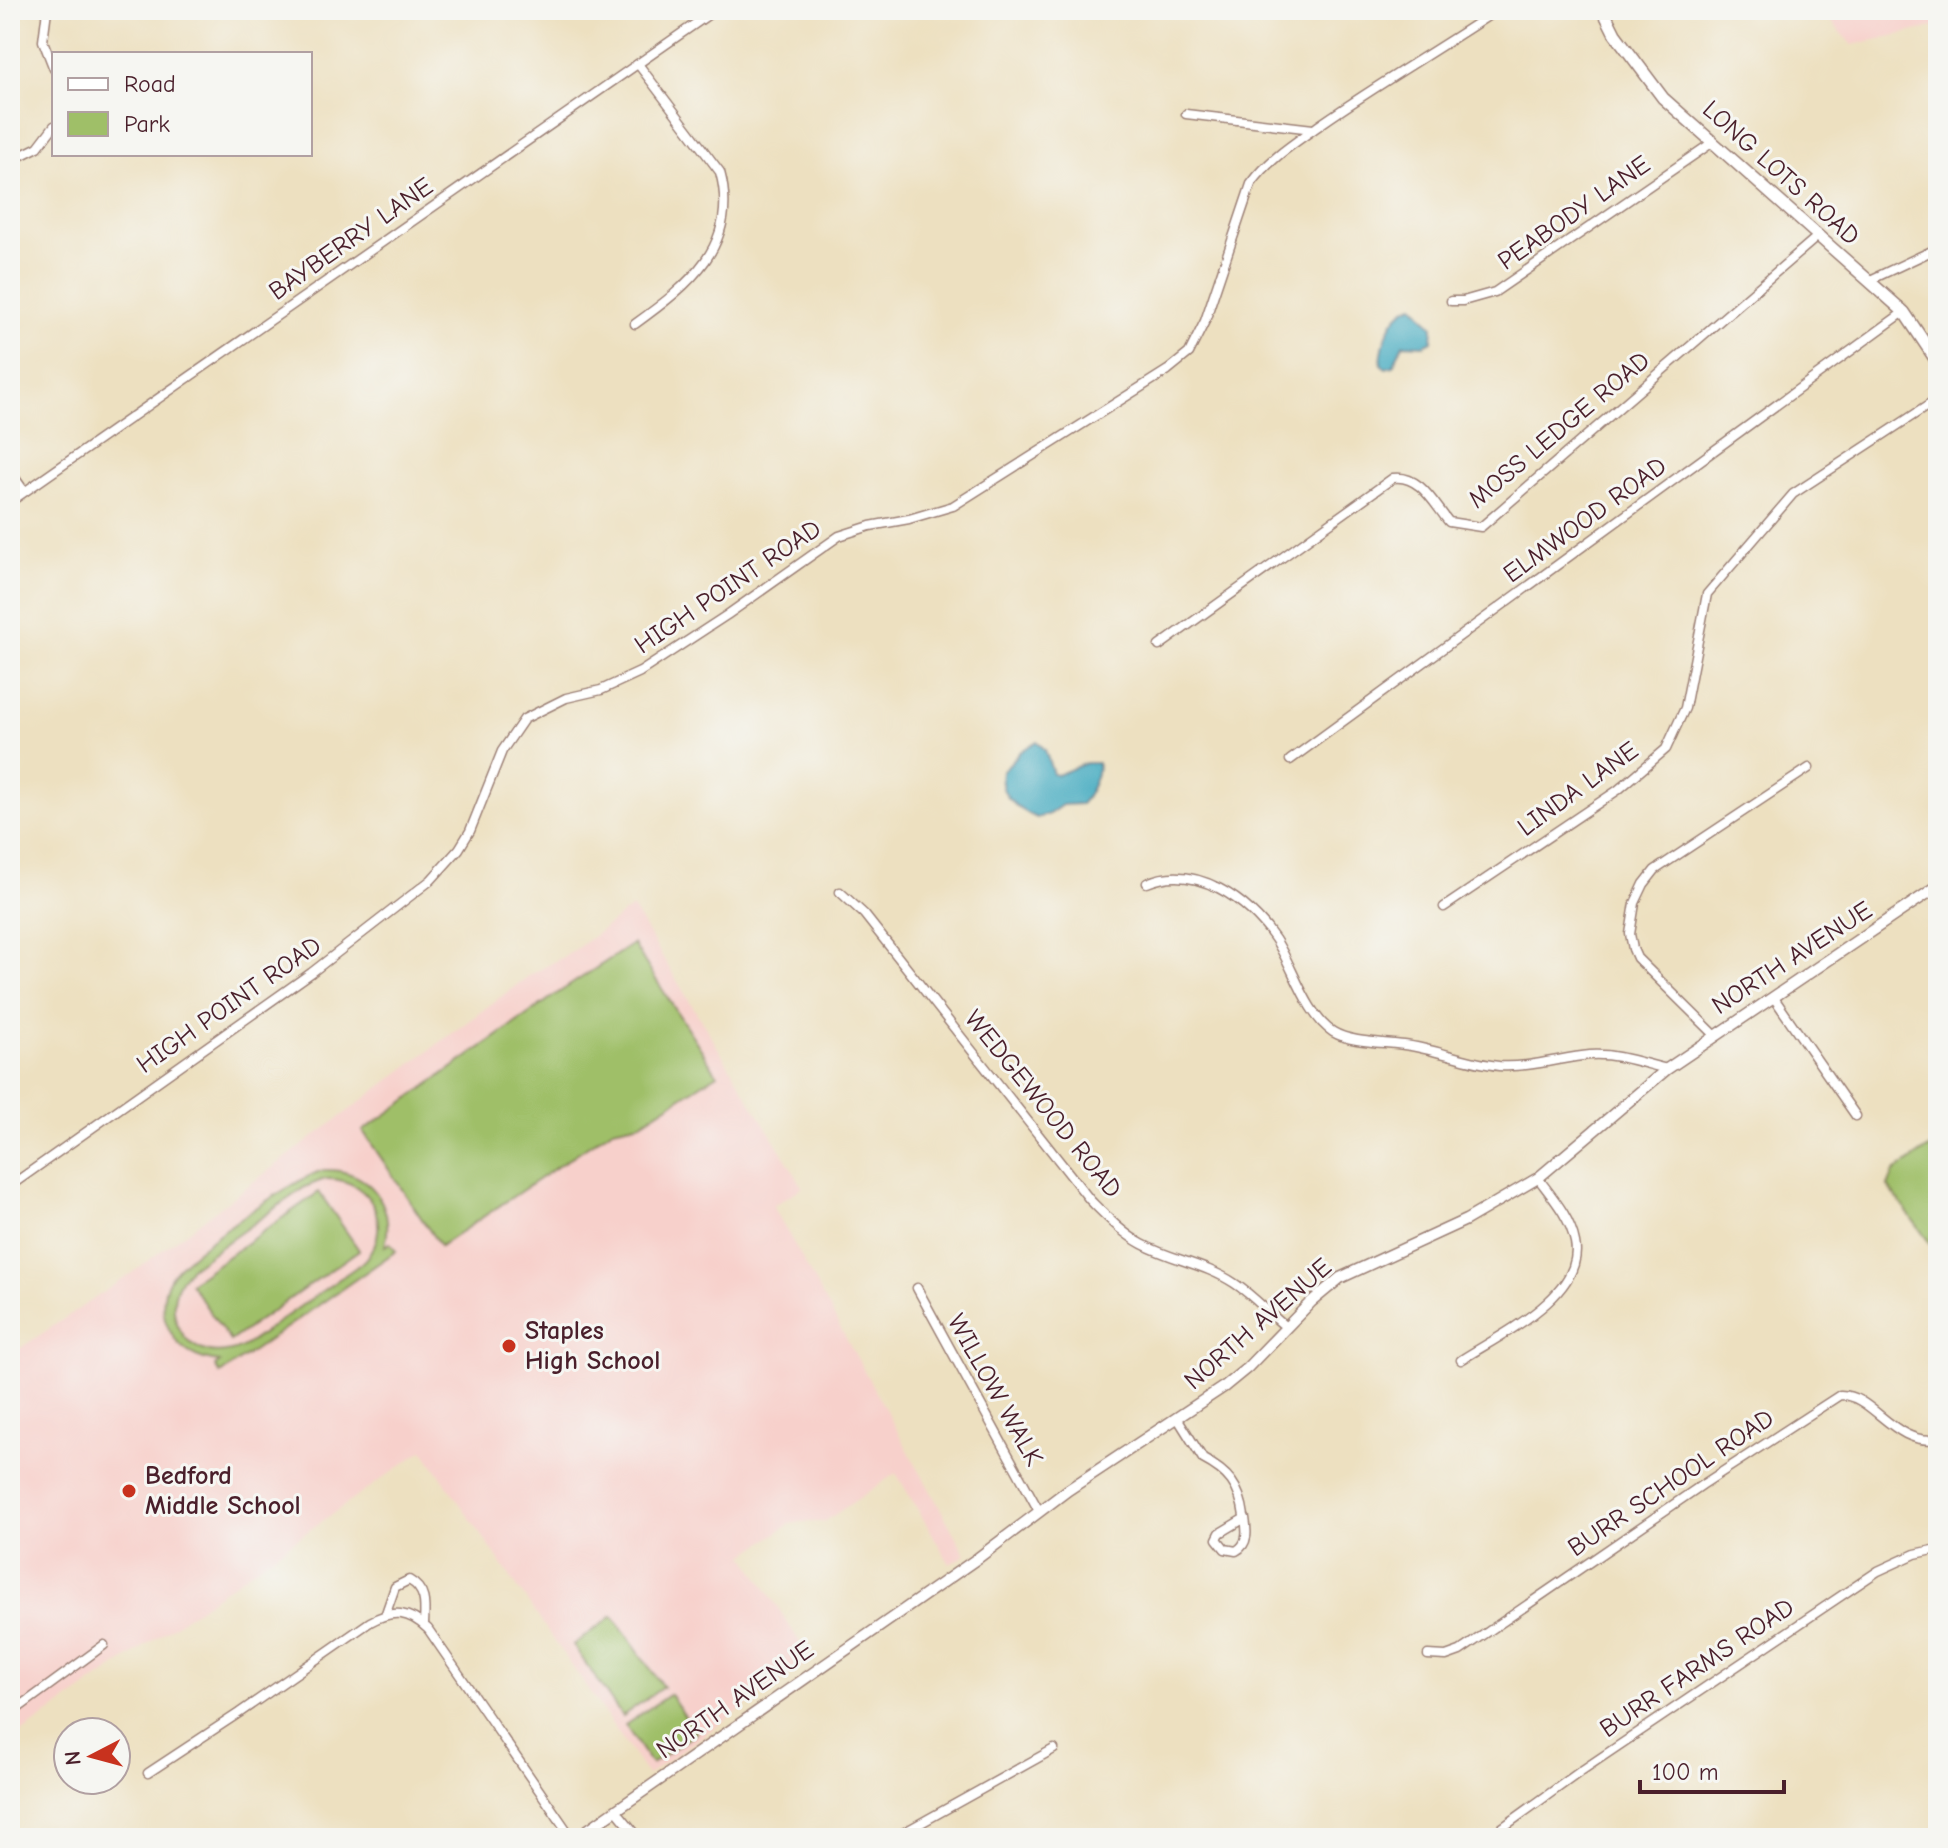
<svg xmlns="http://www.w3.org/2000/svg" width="1948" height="1848" viewBox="0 0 1948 1848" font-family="'Comic Neue',sans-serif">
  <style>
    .built { fill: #f7d0cb }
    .green { fill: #9fbf68; stroke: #746f4a; stroke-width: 2; fill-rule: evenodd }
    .water { fill: #3fa9bf; stroke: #446475; stroke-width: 2 }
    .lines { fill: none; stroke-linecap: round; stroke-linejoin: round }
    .minor-casing { stroke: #9c8076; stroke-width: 11 }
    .tertiary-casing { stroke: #9c8076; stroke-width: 13 }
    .secondary-casing { stroke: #9c8076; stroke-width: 14 }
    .minor { stroke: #fff; stroke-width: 8 }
    .tertiary { stroke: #fff; stroke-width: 10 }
    .secondary { stroke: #fff; stroke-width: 11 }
    .poi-dot { fill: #c8321e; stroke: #f6f6f2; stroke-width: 3 }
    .labels { text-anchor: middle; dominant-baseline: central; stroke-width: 6; stroke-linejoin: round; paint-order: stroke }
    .street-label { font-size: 26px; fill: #4a1f2b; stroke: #f6f6f2 }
    .poi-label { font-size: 26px; font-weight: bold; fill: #4a1f2b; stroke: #f6f6f2; text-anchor: start }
  </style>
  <rect width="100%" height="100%" fill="#f6f6f2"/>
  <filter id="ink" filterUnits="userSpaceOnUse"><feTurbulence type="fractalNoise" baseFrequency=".0125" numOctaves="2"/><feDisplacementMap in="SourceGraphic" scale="16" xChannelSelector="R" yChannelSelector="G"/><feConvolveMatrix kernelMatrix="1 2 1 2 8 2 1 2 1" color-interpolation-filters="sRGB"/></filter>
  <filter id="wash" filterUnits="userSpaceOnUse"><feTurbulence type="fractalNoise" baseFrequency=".006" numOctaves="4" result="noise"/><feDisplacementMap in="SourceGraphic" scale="32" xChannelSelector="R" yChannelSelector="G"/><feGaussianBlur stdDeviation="1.8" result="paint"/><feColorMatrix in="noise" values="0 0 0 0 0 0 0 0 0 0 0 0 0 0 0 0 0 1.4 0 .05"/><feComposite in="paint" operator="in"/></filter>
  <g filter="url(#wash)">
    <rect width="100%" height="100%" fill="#ede0c0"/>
    <!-- built -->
    <g class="built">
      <path d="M 1821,10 L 1938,10 L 1938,26 L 1852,45 Z"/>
      <path d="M 632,907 L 803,1187 L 773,1206 L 966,1555 L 950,1564 L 896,1473 L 824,1522 L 793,1522 L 745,1555 L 811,1660 L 647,1775 L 423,1450 L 10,1741 L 10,1355 L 129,1275 L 530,975 L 572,952 Z"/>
    </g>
    <!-- green -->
    <g class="green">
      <path d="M 633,944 L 717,1074 L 641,1123 L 613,1129 L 440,1246 L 363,1131 L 558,993 Z"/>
      <path d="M 1938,1142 L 1938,1254 L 1888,1186 L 1894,1172 Z"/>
      <path d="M 324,1170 C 368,1168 396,1204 385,1246 L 390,1243 L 396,1251 L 220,1374 L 215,1366 L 220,1362 C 199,1360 180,1351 170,1331 C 161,1315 161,1295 170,1278 C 182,1255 298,1176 324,1170 ZM 325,1179 C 375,1177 397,1234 359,1265 C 332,1284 305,1303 278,1322 C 263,1332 248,1347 231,1351 C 180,1364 154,1299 192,1267 L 305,1187 Z"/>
      <path d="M 319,1192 L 359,1250 L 230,1341 L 190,1283 Z"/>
      <path d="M 613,1616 L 663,1687 L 622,1716 L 573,1645 Z"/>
      <path d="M 670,1694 L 696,1733 L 651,1764 L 625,1725 Z"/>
    </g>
    <!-- water -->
    <g class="water">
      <path d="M 1414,305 L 1433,327 L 1432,341 L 1424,345 L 1403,344 L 1393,366 L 1386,368 L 1381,364 C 1382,342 1391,312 1414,305 Z"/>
      <path d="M 1037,741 L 1045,750 L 1053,774 L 1057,775 L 1086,763 L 1098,763 C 1099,775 1089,796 1081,804 L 1062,805 L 1049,814 L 1037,818 C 1017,809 998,796 1002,772 L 1020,752 Z"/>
    </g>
  </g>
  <g filter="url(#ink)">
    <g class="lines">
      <!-- minor casing -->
      <g class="minor-casing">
        <g id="minor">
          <path d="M 47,10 L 43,41 L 54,69"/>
          <path d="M 1186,114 L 1313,129"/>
          <path d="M 10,161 L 38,147 L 54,126"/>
          <path d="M 1868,281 L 1938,248"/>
          <path d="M 1451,301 L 1463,301 L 1495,292 L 1713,142"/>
          <path d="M 635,324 C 689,285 740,245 720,172 L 638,64"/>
          <path d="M 10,471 L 24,491"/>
          <path d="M 10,502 L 715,10"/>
          <path d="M 1159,646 L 1393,478 C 1420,474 1434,504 1449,522 L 1481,527 L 1818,236"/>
          <path d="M 1290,760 L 1904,312"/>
          <path d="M 1147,883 C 1195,862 1249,900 1275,939 C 1293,966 1306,1015 1333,1032 C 1351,1043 1383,1042 1404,1045 C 1436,1049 1467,1063 1499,1066 C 1529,1068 1560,1058 1590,1055 C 1616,1053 1642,1063 1667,1069"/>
          <path d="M 840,892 L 864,914 L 1090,1200 C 1106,1216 1122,1233 1142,1244 C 1172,1260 1205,1264 1234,1283 C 1253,1295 1268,1313 1286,1327"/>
          <path d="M 1444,907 L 1618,790 L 1666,749 L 1685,708 L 1707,594 L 1793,494 L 1938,399"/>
          <path d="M 1774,998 L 1856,1116"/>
          <path d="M 1715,1035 L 1637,958 L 1633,949 L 1630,934 L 1635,903 L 1644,884 L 1655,870 L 1809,768"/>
          <path d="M 10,1186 L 311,973 L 431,880 L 459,849 L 470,831 L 502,751 L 524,719 L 566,698 L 601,690 L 640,672 L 727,615 L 839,536 L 870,526 L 909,519 L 953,506 L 1168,370 L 1189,353 L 1205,321 L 1251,184 C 1270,158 1295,143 1321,124 C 1378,84 1439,49 1497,10"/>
          <path d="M 917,1288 L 1039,1511"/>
          <path d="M 1461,1360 C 1498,1336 1586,1295 1575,1242 C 1570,1217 1553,1198 1538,1178"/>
          <path d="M 1178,1419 L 1203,1459 C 1228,1472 1240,1486 1244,1516 L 1245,1518 C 1247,1530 1249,1544 1236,1551 L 1225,1549 L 1217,1539 L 1220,1533 L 1245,1518"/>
          <path d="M 386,1613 L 395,1587 L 409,1580 C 427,1590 425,1606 424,1624"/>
          <path d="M 1428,1655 L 1446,1656 L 1460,1651 L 1702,1485 L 1840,1395 C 1873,1394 1894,1447 1938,1439"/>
          <path d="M 10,1714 L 104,1645"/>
          <path d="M 148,1773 L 239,1713 L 370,1622 C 393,1609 409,1611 428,1629 L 572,1838"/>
          <path d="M 616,1810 L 639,1838"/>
          <path d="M 894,1838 L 1054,1749"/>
          <path d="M 1488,1838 L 1581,1771 L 1878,1571 L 1915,1554 L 1938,1549"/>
        </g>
      </g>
      <!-- tertiary casing -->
      <g class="tertiary-casing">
        <path id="tertiary" d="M 576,1838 L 978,1558 L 1068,1490 L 1225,1386 L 1247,1368 L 1311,1302 L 1340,1278 L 1466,1220 L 1538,1178 L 1667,1069 L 1938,886"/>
      </g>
      <!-- secondary casing -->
      <g class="secondary-casing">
        <path id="secondary" d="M 1603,10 L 1615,34 L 1663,98 L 1904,312 L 1938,363"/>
      </g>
      <!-- minor -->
      <use href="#minor" class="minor"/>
      <!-- tertiary -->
      <use href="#tertiary" class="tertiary"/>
      <!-- secondary -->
      <use href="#secondary" class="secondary"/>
    </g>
  </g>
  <!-- markers -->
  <g class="poi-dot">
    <circle cx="509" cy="1346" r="8"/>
    <circle cx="129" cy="1491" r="8"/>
  </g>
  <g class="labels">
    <!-- street labels -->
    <g class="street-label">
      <text transform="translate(1781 173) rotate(42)">LONG LOTS ROAD</text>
      <text transform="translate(1574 213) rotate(-35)">PEABODY LANE</text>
      <text transform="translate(351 239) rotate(-35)">BAYBERRY LANE</text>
      <text transform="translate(1559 430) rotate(-40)">MOSS LEDGE ROAD</text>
      <text transform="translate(1585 520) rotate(-36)">ELMWOOD ROAD</text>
      <text transform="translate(728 587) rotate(-34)">HIGH POINT ROAD</text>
      <text transform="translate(1578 789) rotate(-36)">LINDA LANE</text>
      <text transform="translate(1792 958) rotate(-33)">NORTH AVENUE</text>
      <text transform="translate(229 1005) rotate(-35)">HIGH POINT ROAD</text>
      <text transform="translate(1043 1104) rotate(51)">WEDGEWOOD ROAD</text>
      <text transform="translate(1258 1324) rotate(-41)">NORTH AVENUE</text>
      <text transform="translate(995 1390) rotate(61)">WILLOW WALK</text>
      <text transform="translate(1671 1483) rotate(-34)">BURR SCHOOL ROAD</text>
      <text transform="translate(1697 1668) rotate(-34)">BURR FARMS ROAD</text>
      <text transform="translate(735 1700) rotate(-35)">NORTH AVENUE</text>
    </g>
    <!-- poi labels -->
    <g class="poi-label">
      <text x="525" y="1331">Staples<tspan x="525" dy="30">High School</tspan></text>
      <text x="145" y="1476">Bedford<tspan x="145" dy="30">Middle School</tspan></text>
    </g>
  </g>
  <!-- margin -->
  <rect width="1948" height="1848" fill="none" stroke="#f6f6f2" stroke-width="40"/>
  <!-- legend -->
  <rect x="52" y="52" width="260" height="104" fill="#f6f6f2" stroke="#b1a0a2" stroke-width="2"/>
  <rect x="68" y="78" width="40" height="12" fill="#ffffff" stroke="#b1a0a2" stroke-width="2"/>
  <text x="124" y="92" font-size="24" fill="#4a1f2b">Road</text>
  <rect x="68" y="112" width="40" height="24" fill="#9fbf68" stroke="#b1a0a2" stroke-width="2"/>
  <text x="124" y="132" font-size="24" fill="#4a1f2b">Park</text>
  <!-- north arrow -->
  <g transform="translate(92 1756) rotate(264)"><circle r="38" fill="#f6f6f2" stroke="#b1a0a2" stroke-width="2"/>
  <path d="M0-6L14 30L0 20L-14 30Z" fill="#c8321e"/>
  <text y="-12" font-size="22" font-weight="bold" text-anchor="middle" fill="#4a1f2b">N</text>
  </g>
  <!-- scale -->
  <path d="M1640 1780v12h144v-12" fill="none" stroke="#4a1f2b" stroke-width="4"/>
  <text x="1652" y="1780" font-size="24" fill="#4a1f2b" stroke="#f6f6f2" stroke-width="6" paint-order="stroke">100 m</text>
</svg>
